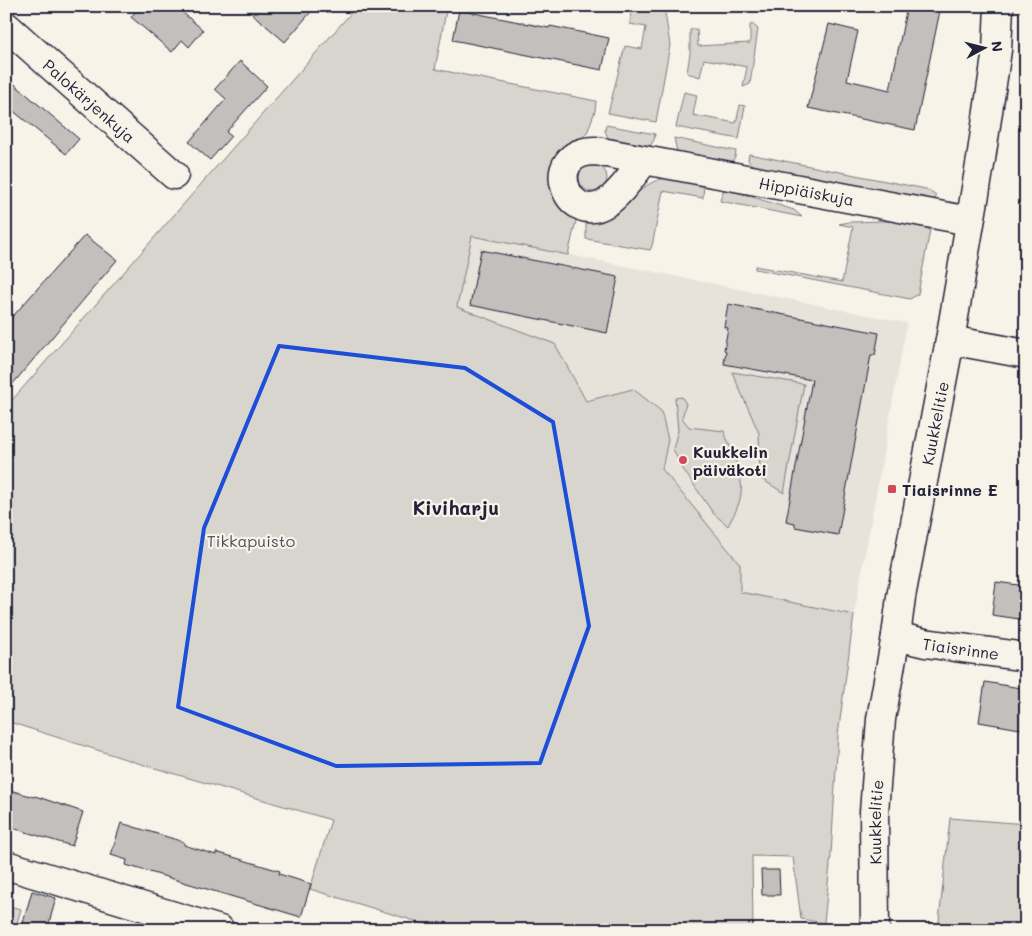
<svg xmlns="http://www.w3.org/2000/svg" width="1032" height="936" viewBox="0 0 1032 936" font-family="Mali,sans-serif">
  <style>
    .built { fill: #e7e3db }
    .green { fill: #d8d5cf; stroke: #7d7c85 }
    .building { fill: #c2bfbd; stroke: #22223b }
    .lines { fill: none; stroke-linecap: round; stroke-linejoin: round }
    .minor-casing { stroke: #22223b; stroke-width: 31 }
    .minor { stroke: #f7f3e8; stroke-width: 28 }
    .marked { fill: none; stroke: #1d4ed8; stroke-width: 4; stroke-linejoin: round }
    .poi-dot { fill: #d1495b; stroke: #f7f3e8; stroke-width: 2 }
    .labels { text-anchor: middle; dominant-baseline: central; stroke-width: 4.5; stroke-linejoin: round; paint-order: stroke }
    .street-label { font-size: 16px; fill: #22223b; stroke: #f7f3e8 }
    .poi-label { font-size: 16px; font-weight: bold; fill: #22223b; stroke: #f7f3e8; text-anchor: start }
    .park-label { font-size: 16px; fill: #504f60; stroke: #f7f3e8 }
    .quarter-label { font-size: 19px; font-weight: bold; fill: #22223b; stroke: #f7f3e8 }
  </style>
  <rect width="100%" height="100%" fill="#f7f3e8"/>
  <filter id="ink" filterUnits="userSpaceOnUse"><feTurbulence type="fractalNoise" baseFrequency=".02" numOctaves="2"/><feDisplacementMap in="SourceGraphic" scale="10" xChannelSelector="R" yChannelSelector="G"/><feConvolveMatrix kernelMatrix="1 2 1 2 8 2 1 2 1" color-interpolation-filters="sRGB"/></filter>
  <g filter="url(#ink)">
    <!-- built -->
    <path class="built" d="M 471,235 L 907,323 L 854,615 L 526,549 L 443,371 Z"/>
    <!-- green -->
    <g class="green">
      <path d="M 357,6 L 447,6 L 435,69 L 596,101 L 595,111 L 587,133 C 582,140 570,141 563,147 C 540,170 549,201 575,217 L 576,221 L 568,255 L 472,236 L 457,307 L 555,344 L 586,401 L 633,389 L 661,411 L 668,440 L 662,469 L 740,564 L 740,592 L 854,615 L 838,735 L 831,855 L 824,923 L 801,919 L 793,857 L 752,856 L 753,930 L 444,930 L 310,889 L 331,820 L 138,763 L 6,721 L 6,407 Z"/>
      <path d="M 642,6 L 664,6 L 670,45 L 656,122 L 608,113 L 625,46 L 642,49 L 646,27 L 630,24 L 631,11 Z"/>
      <path d="M 752,24 L 758,29 L 750,84 L 743,87 L 747,67 L 704,59 L 700,77 L 687,73 L 690,53 L 690,30 L 697,29 L 698,46 L 750,43 L 750,25 Z"/>
      <path d="M 684,92 L 697,95 L 693,115 L 736,123 L 740,105 L 745,106 L 739,139 L 676,127 Z"/>
      <path d="M 606,125 L 655,134 L 654,140 L 650,146 L 608,138 L 605,131 Z"/>
      <path d="M 674,138 L 736,151 L 735,157 L 731,163 L 677,152 Z"/>
      <path d="M 749,154 L 926,189 L 936,196 L 935,201 L 753,167 L 748,160 Z"/>
      <circle cx="593" cy="178" r="14"/>
      <path d="M 672,177 L 704,183 L 703,198 L 663,191 L 652,246 L 650,250 L 586,239 L 586,223 L 588,221 C 631,218 632,180 672,177 Z"/>
      <path d="M 724,188 L 794,210 L 802,217 L 720,201 Z"/>
      <path d="M 849,222 C 873,222 909,217 930,230 L 918,294 L 910,299 L 755,269 L 755,266 L 842,282 L 853,227 L 839,224 Z"/>
      <path d="M 732,372 L 804,384 L 784,493 L 760,478 L 759,433 Z"/>
      <path d="M 682,397 L 686,404 L 682,418 L 689,427 L 724,431 C 730,448 744,475 741,493 C 740,505 733,516 728,526 L 713,513 L 681,466 L 673,449 L 678,430 L 675,398 Z"/>
      <path d="M 950,818 L 1026,824 L 1026,930 L 938,930 Z"/>
      <path d="M 6,905 L 21,909 L 15,930 L 6,930 Z"/>
    </g>
    <!-- building -->
    <g class="building">
      <path d="M 140,6 L 175,6 L 203,30 L 189,47 L 182,40 L 172,52 L 131,17 Z"/>
      <path d="M 243,6 L 316,6 L 285,42 Z"/>
      <path d="M 907,6 L 941,6 L 915,130 L 808,108 L 829,24 L 858,31 L 847,80 L 890,90 Z"/>
      <path d="M 459,10 L 549,28 L 550,26 L 609,38 L 602,70 L 453,40 Z"/>
      <path d="M 240,61 L 267,86 L 226,132 L 231,136 L 210,160 L 189,142 L 226,99 L 215,89 Z"/>
      <path d="M 6,77 L 79,139 L 66,154 L 6,105 Z"/>
      <path d="M 85,235 L 117,260 L 6,392 L 6,324 Z"/>
      <path d="M 481,250 L 618,277 L 607,333 L 470,305 Z"/>
      <path d="M 728,304 L 879,333 L 875,355 L 871,355 L 838,535 L 795,527 L 795,523 L 786,521 L 812,380 L 724,364 L 726,351 L 724,350 L 728,328 L 724,327 Z"/>
      <path d="M 996,582 L 1026,586 L 1026,620 L 992,615 Z"/>
      <path d="M 985,682 L 1026,689 L 1026,730 L 979,722 Z"/>
      <path d="M 6,789 L 34,797 L 35,796 L 83,812 L 72,846 L 6,826 Z"/>
      <path d="M 121,823 L 184,842 L 184,845 L 216,855 L 216,852 L 280,871 L 279,874 L 311,884 L 301,917 L 126,865 L 127,860 L 111,855 Z"/>
      <path d="M 761,870 L 779,870 L 780,895 L 762,895 Z"/>
      <path d="M 32,891 L 56,898 L 47,930 L 21,930 Z"/>
    </g>
    <g class="lines">
      <!-- minor casing -->
      <g class="minor-casing">
        <g id="minor">
          <path id="s1" d="M 6,26 L 174,175"/>
          <path id="s2" d="M 645,160 C 634,173 620,194 606,203 C 567,228 539,151 596,151 L 970,221"/>
          <path d="M 950,340 L 1026,354"/>
          <path id="s3" d="M 896,636 L 925,643 L 1026,657"/>
          <path d="M 6,865 L 220,930"/>
          <path id="s4" d="M 875,930 L 874,812 L 881,719 L 896,636 L 901,597 L 950,340 L 981,159 L 997,50 L 999,6"/>
        </g>
      </g>
      <!-- minor -->
      <use href="#minor" class="minor"/>
    </g>
  </g>
  <!-- marked area -->
  <path class="marked" d="M 279,346 L 465,368 L 553,422 L 589,626 L 540,763 L 336,766 L 178,707 L 204,528 Z"/>
  <!-- markers -->
  <g class="poi-dot">
    <circle cx="683" cy="460" r="5"/>
    <rect x="887" y="484" width="10" height="10" rx="2.5"/>
  </g>
  <g class="labels">
    <!-- street labels -->
    <g class="street-label">
      <text stroke="none"><textPath href="#s1" startOffset="112">Palokärjenkuja</textPath></text>
      <text stroke="none"><textPath href="#s2" startOffset="381">Hippiäiskuja</textPath></text>
      <text stroke="none"><textPath href="#s4" startOffset="512">Kuukkelitie</textPath></text>
      <text stroke="none"><textPath href="#s3" startOffset="66">Tiaisrinne</textPath></text>
      <text stroke="none"><textPath href="#s4" startOffset="108">Kuukkelitie</textPath></text>
    </g>
    <!-- poi labels -->
    <g class="poi-label">
      <text x="693" y="451">Kuukkelin<tspan x="693" dy="18">päiväkoti</tspan></text>
      <text x="902" y="489">Tiaisrinne E</text>
    </g>
    <!-- park labels -->
    <g class="park-label">
      <text x="251" y="540">Tikkapuisto</text>
    </g>
    <!-- quarter labels -->
    <g class="quarter-label">
      <text x="456" y="507">Kiviharju</text>
    </g>
  </g>
  <!-- margin -->
  <rect width="1032" height="936" fill="none" stroke="#f7f3e8" stroke-width="25"/>
  <rect x="12" y="12" width="1007" height="911" fill="none" stroke="#22223b" stroke-width="2" filter="url(#ink)"/>
  <!-- north arrow -->
  <g transform="translate(984 48) rotate(83)" stroke="#f7f3e8" stroke-width="4" paint-order="stroke">
  <path d="M0-4L9 19L0 12L-9 19Z" fill="#22223b"/>
  <text y="-8" font-size="14" font-weight="bold" text-anchor="middle" fill="#22223b">N</text>
  </g>
</svg>
